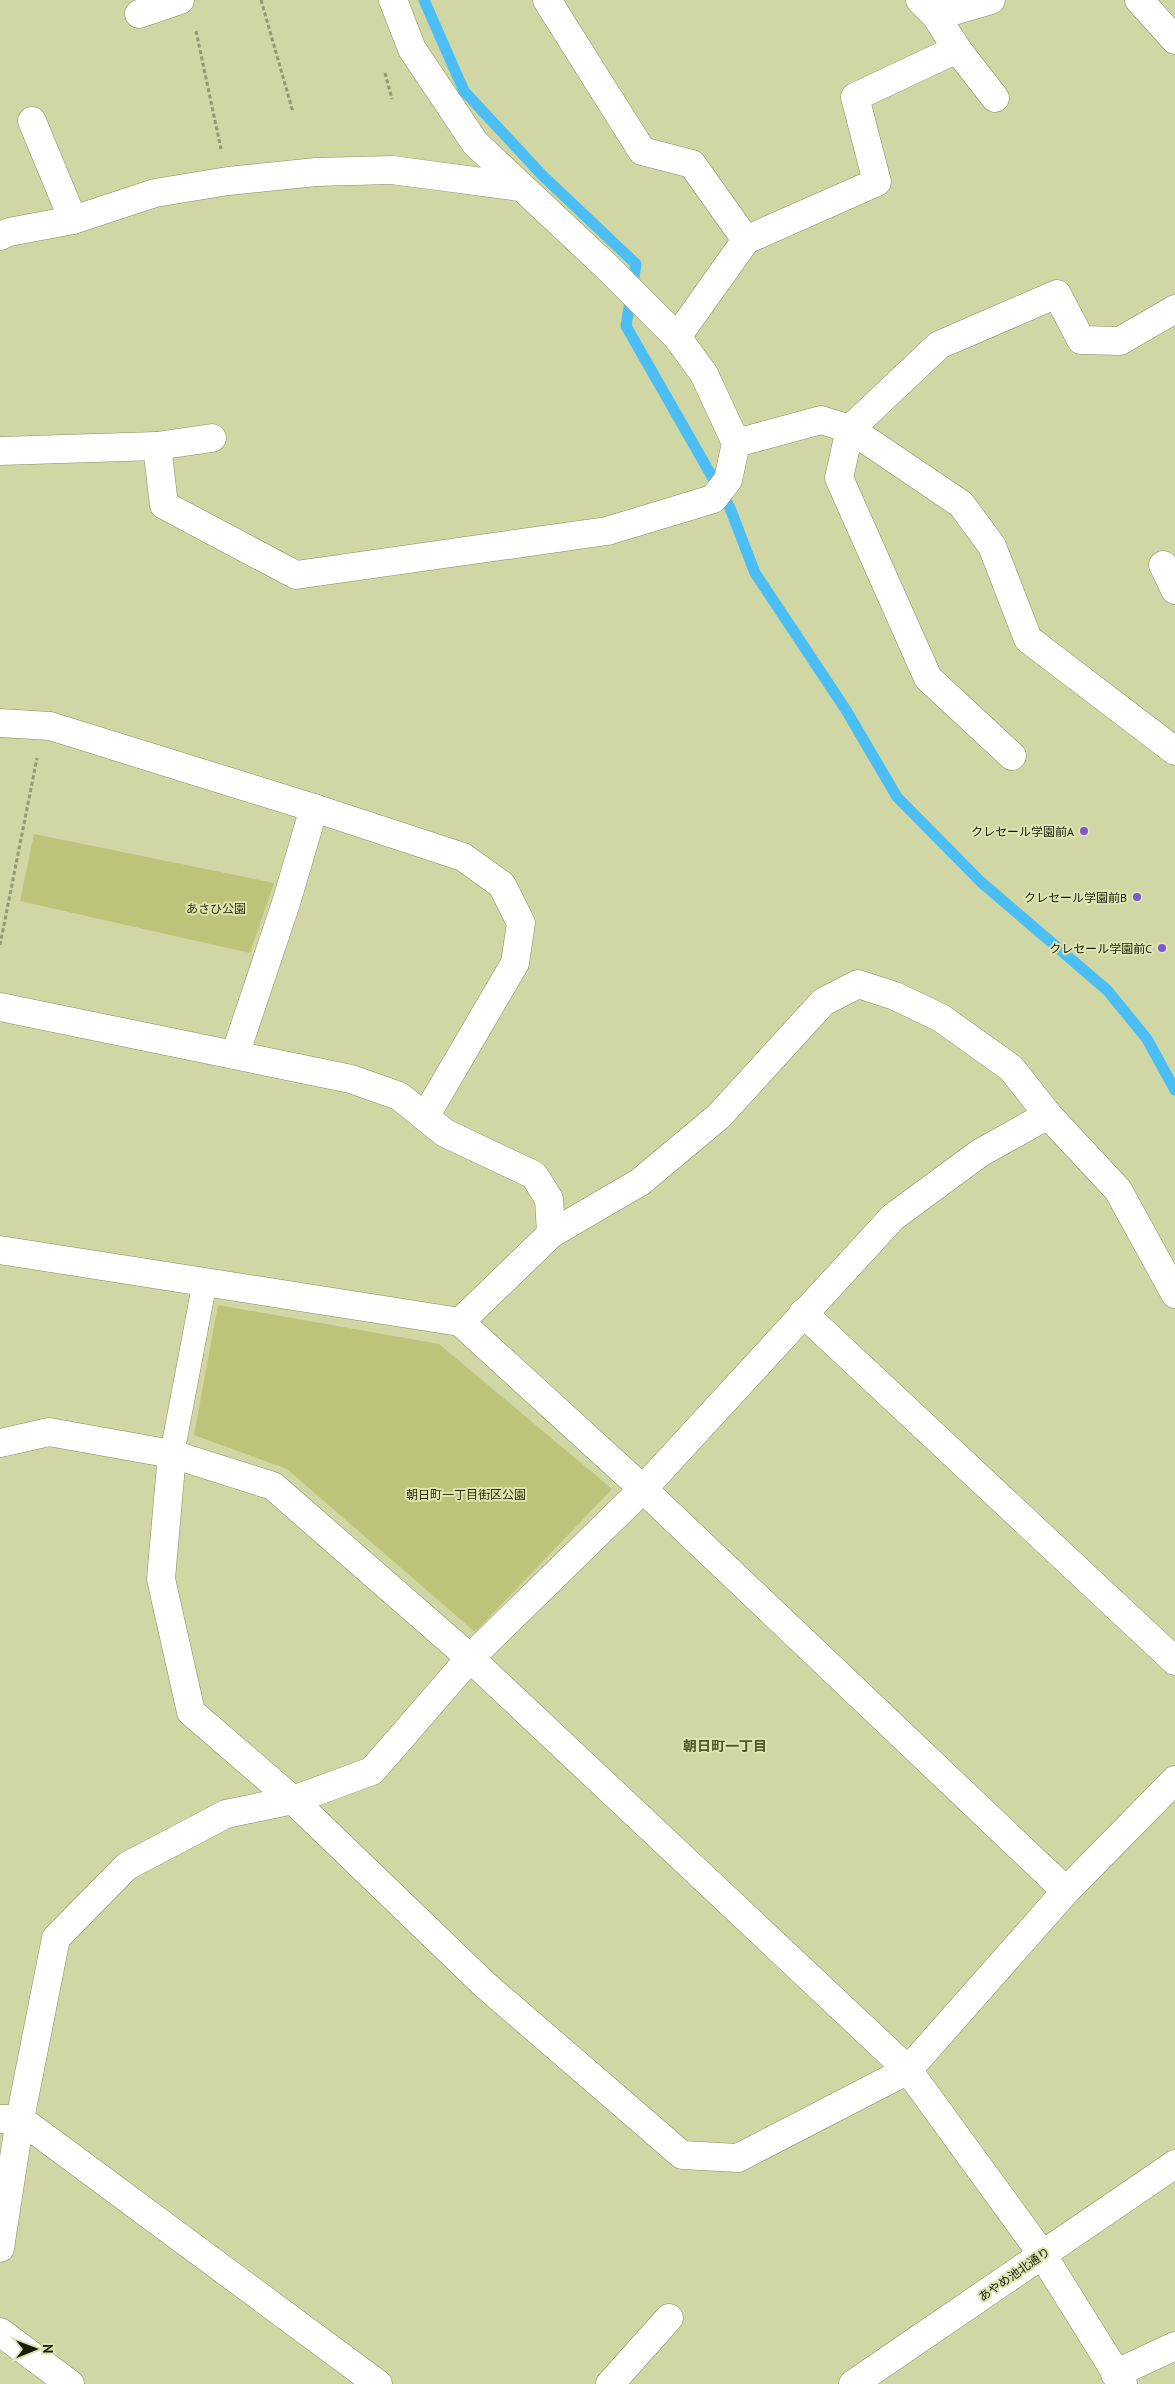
<svg xmlns="http://www.w3.org/2000/svg" width="1175" height="2384" viewBox="0 0 1175 2384" font-family="'PT Sans','Noto Sans JP',sans-serif">
  <style>
    .park { fill: #bdc479 }
    .lines { fill: none; stroke-linecap: round; stroke-linejoin: round }
    .stream { stroke: #4bbef5; stroke-width: 11 }
    .pedestrian-casing { stroke: #878c5d; stroke-width: 25 }
    .minor-casing { stroke: #878c5d; stroke-width: 29 }
    .tertiary-casing { stroke: #878c5d; stroke-width: 29 }
    .path { stroke: #949971; stroke-width: 3; stroke-dasharray: 4 2.5; stroke-linecap: butt }
    .pedestrian { stroke: #fff; stroke-width: 24 }
    .minor { stroke: #fff; stroke-width: 28 }
    .tertiary { stroke: #fff; stroke-width: 28 }
    .poi-dot { fill: #7b57d1; stroke: #dde3b1; stroke-width: 2 }
    .labels { text-anchor: middle; dominant-baseline: central; stroke-width: 4; stroke-linejoin: round; paint-order: stroke }
    .poi-label { font-size: 12px; fill: #1a1c09; stroke: #dde3b1; text-anchor: end }
    .park-label { font-size: 12px; fill: #2e3104; stroke: #dde3b1 }
    .street-label { font-size: 12px; fill: #1a1c09; stroke: #dde3b1 }
    .neighbourhood-label { font-size: 14px; font-weight: bold; fill: #515528; stroke: #dde3b1 }
  </style>
  <rect width="100%" height="100%" fill="#d0d6a4"/>
  <!-- park -->
  <g class="park">
    <path d="M 34,834 L 274,883 L 250,953 L 20,901 Z"/>
    <path d="M 218,1305 L 439,1344 L 612,1489 L 475,1632 L 287,1469 L 194,1435 Z"/>
  </g>
  <g class="lines">
    <!-- stream -->
    <path class="stream" d="M 424,0 L 464,91 L 542,175 L 636,264 L 626,326 L 730,508 L 755,573 L 846,710 L 897,797 L 981,882 L 1107,990 L 1147,1039 L 1175,1090"/>
    <!-- pedestrian casing -->
    <g class="pedestrian-casing">
      <path id="pedestrian" d="M 172,1454 L 205,1281"/>
    </g>
    <!-- minor casing -->
    <g class="minor-casing">
      <g id="minor">
        <path d="M 547,0 L 642,151 L 692,164 L 746,240"/>
        <path d="M 920,0 L 936,16 L 991,0"/>
        <path d="M 1139,0 L 1175,40"/>
        <path d="M 139,14 L 180,0"/>
        <path d="M 936,16 L 957,49 L 995,98"/>
        <path d="M 32,121 L 73,220"/>
        <path d="M 0,236 L 9,232 L 73,220 L 155,193 L 228,181 L 316,172 L 392,170 L 520,187"/>
        <path d="M 677,337 L 746,240 L 877,182 L 855,97 L 957,49"/>
        <path d="M 736,443 L 821,420 L 850,429 L 961,504 L 992,546 L 1028,639 L 1175,751"/>
        <path d="M 157,446 L 212,438"/>
        <path d="M 0,451 L 157,446 L 164,505 L 296,575 L 607,531 L 713,499 L 728,480 L 736,443 L 704,374 L 677,337 L 607,267 L 475,143 L 412,49 L 393,0"/>
        <path d="M 1163,565 L 1175,590"/>
        <path d="M 0,723 L 50,726 L 314,808 L 463,857 L 502,885 L 521,923 L 515,963 L 425,1117"/>
        <path d="M 1012,756 L 928,678 L 839,478 L 850,429 L 939,345 L 1057,294 L 1081,340 L 1120,341 L 1175,309"/>
        <path d="M 0,1007 L 351,1079 L 399,1096 L 445,1133 L 534,1175 L 549,1199 L 551,1234"/>
        <path d="M 235,1055 L 286,903 L 314,808"/>
        <path d="M 0,1250 L 460,1322 L 643,1489 L 1066,1891"/>
        <path d="M 803,1313 L 1175,1661"/>
        <path d="M 460,1322 L 551,1234 L 640,1182 L 719,1116 L 823,1002 L 858,984 L 895,996 L 941,1018 L 1011,1068 L 1048,1115 L 1118,1190 L 1175,1294"/>
        <path d="M 0,1443 L 49,1432 L 172,1454 L 273,1486 L 470,1658 L 908,2070 L 1042,2254 L 1123,2384"/>
        <path d="M 172,1454 L 161,1579 L 191,1712 L 293,1800 L 484,1984 L 682,2155 L 738,2158 L 908,2070 L 1066,1891 L 1175,1780"/>
        <path d="M 0,2119 L 20,2119 L 378,2384"/>
        <path d="M 0,2248 L 20,2119 L 56,1938 L 127,1866 L 226,1814 L 293,1800 L 372,1771 L 470,1658 L 643,1489 L 893,1217 L 980,1153 L 1048,1115"/>
        <path d="M 0,2332 L 70,2384"/>
        <path d="M 1115,2374 L 1175,2346"/>
        <path d="M 610,2384 L 669,2318"/>
      </g>
    </g>
    <!-- tertiary casing -->
    <g class="tertiary-casing">
      <path id="tertiary" d="M 853,2384 L 1175,2164"/>
    </g>
    <!-- path -->
    <g class="path">
      <path d="M 261,0 L 293,112"/>
      <path d="M 196,31 L 221,149"/>
      <path d="M 385,73 L 392,99"/>
      <path d="M 0,945 L 37,758"/>
    </g>
    <!-- pedestrian -->
    <use href="#pedestrian" class="pedestrian"/>
    <!-- minor -->
    <use href="#minor" class="minor"/>
    <!-- tertiary -->
    <use href="#tertiary" class="tertiary"/>
  </g>
  <!-- markers -->
  <g class="poi-dot">
    <circle cx="1084" cy="831" r="5"/>
    <circle cx="1137" cy="897" r="5"/>
    <circle cx="1162" cy="948" r="5"/>
  </g>
  <g class="labels">
    <!-- poi labels -->
    <g class="poi-label">
      <text x="1074" y="831">クレセール学園前A</text>
      <text x="1127" y="897">クレセール学園前B</text>
      <text x="1152" y="948">クレセール学園前C</text>
    </g>
    <!-- park labels -->
    <g class="park-label">
      <text x="216" y="908">あさひ公園</text>
      <text x="466" y="1494">朝日町一丁目街区公園</text>
    </g>
    <!-- street labels -->
    <g class="street-label">
      <text transform="translate(1014 2274) rotate(-35)">あやめ池北通り</text>
    </g>
    <!-- neighbourhood labels -->
    <g class="neighbourhood-label">
      <text x="725" y="1746">朝日町一丁目</text>
    </g>
  </g>
  <!-- north arrow -->
  <g transform="translate(35 2349) rotate(89)" stroke="#dde3b1" stroke-width="4" paint-order="stroke">
  <path d="M0-4L9 19L0 12L-9 19Z" fill="#1a1c09"/>
  <text y="-8" font-size="14" font-weight="bold" text-anchor="middle" fill="#1a1c09">N</text>
  </g>
</svg>
